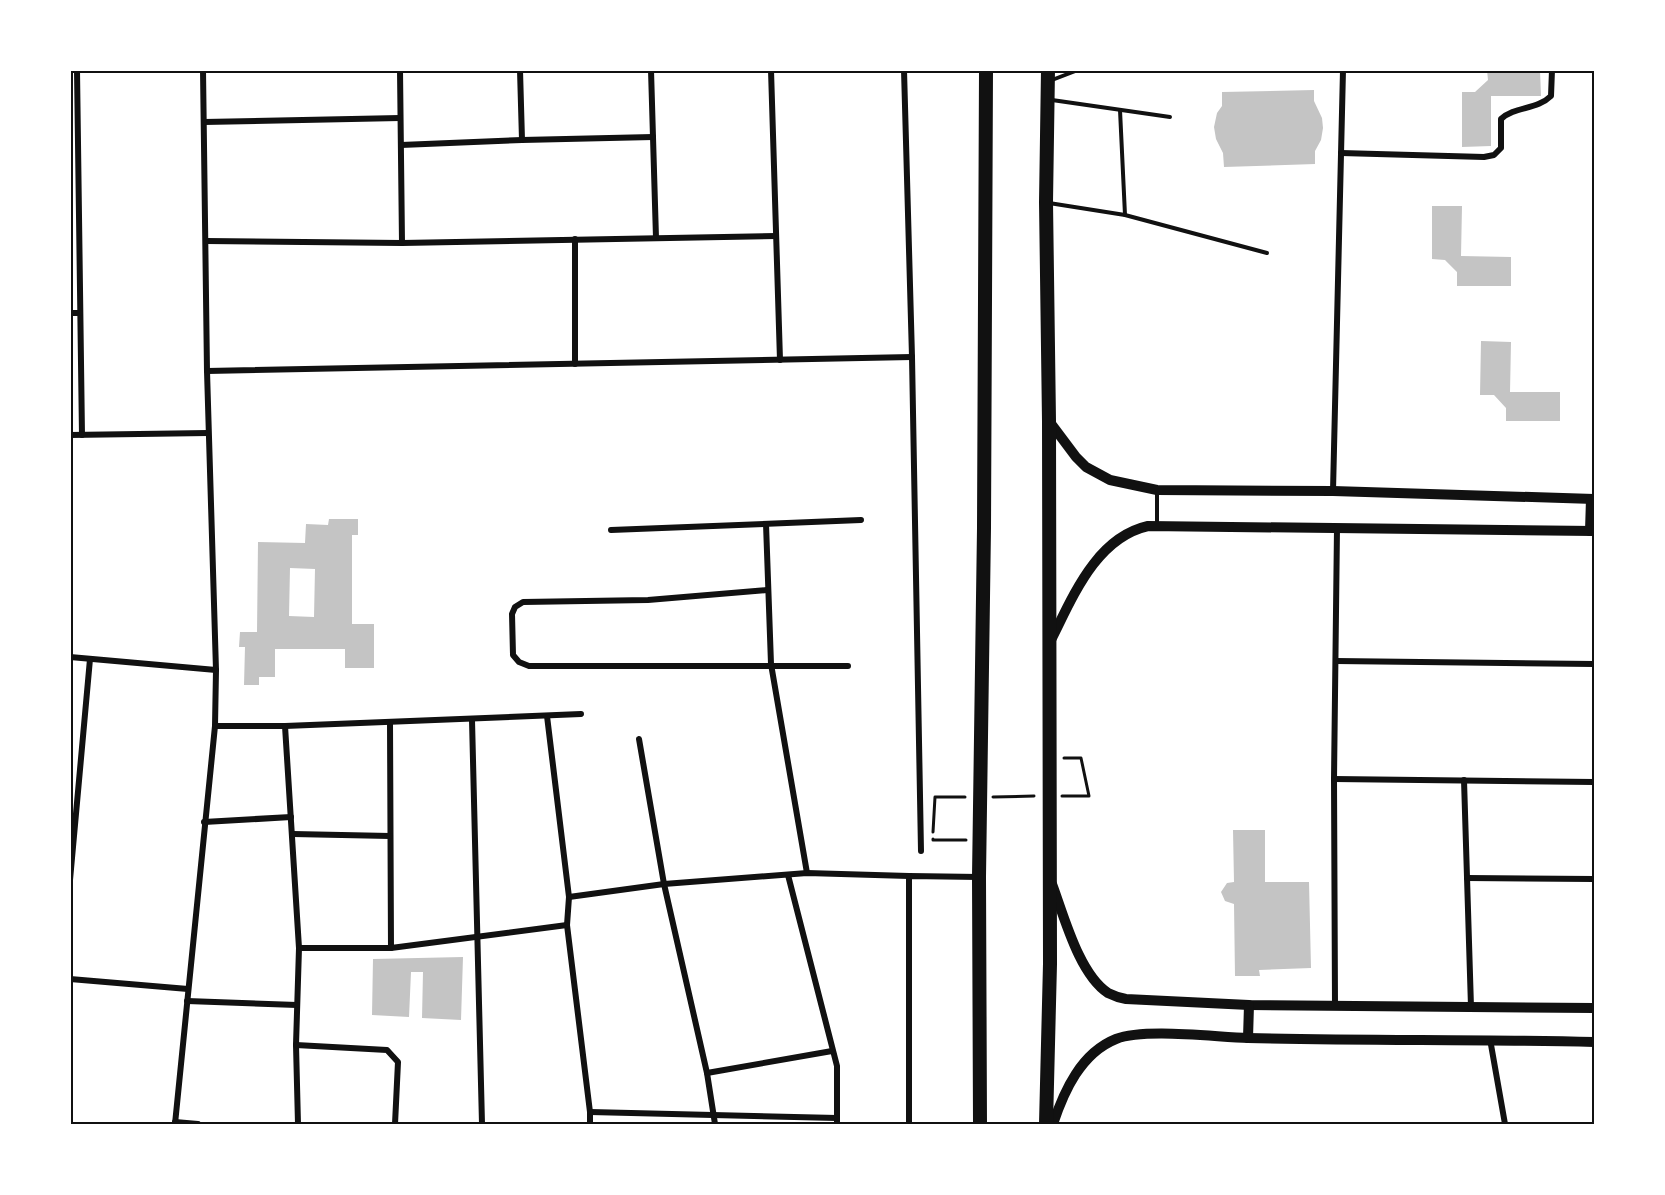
<svg xmlns="http://www.w3.org/2000/svg" width="1665" height="1195" viewBox="0 0 1665 1195" font-family="Lato,sans-serif">
  <style>
    .building { fill: #c4c4c4; fill-rule: evenodd }
    .lines { fill: none; stroke-linecap: round; stroke-linejoin: round }
    .path { stroke: #111; stroke-width: 3 }
    .service { stroke: #111; stroke-width: 4 }
    .minor { stroke: #111; stroke-width: 6 }
    .tertiary { stroke: #111; stroke-width: 10 }
    .trunk { stroke: #111; stroke-width: 14 }
    .neatline { fill: none; stroke: #111; stroke-width: 2 }
  </style>
  <rect width="100%" height="100%" fill="#fff"/>
  <!-- building -->
  <g class="building">
    <path d="M 1487,70 L 1540,70 L 1541,96 L 1491,96 L 1491,146 L 1462,147 L 1462,92 L 1475,92 L 1488,80 Z"/>
    <path d="M 1314,90 L 1314,101 L 1322,118 L 1323,128 L 1321,140 L 1315,151 L 1315,164 L 1224,167 L 1223,153 L 1216,139 L 1214,127 L 1217,113 L 1222,106 L 1222,92 Z"/>
    <path d="M 1432,206 L 1462,206 L 1461,256 L 1511,257 L 1511,286 L 1457,286 L 1457,272 L 1445,260 L 1432,259 Z"/>
    <path d="M 1481,341 L 1511,342 L 1510,392 L 1560,392 L 1560,421 L 1506,421 L 1506,408 L 1494,395 L 1480,395 Z"/>
    <path d="M 329,519 L 358,519 L 358,535 L 352,535 L 352,624 L 374,624 L 374,668 L 345,668 L 345,649 L 275,649 L 275,677 L 259,677 L 259,685 L 244,685 L 245,647 L 239,647 L 240,632 L 257,632 L 258,542 L 305,543 L 306,524 L 328,525 ZM 290,568 L 315,569 L 314,617 L 289,616 Z"/>
    <path d="M 1233,830 L 1265,830 L 1265,882 L 1309,882 L 1311,968 L 1259,970 L 1260,976 L 1235,976 L 1234,904 L 1225,901 L 1221,892 L 1227,883 L 1234,882 Z"/>
    <path d="M 463,957 L 461,1020 L 422,1018 L 423,972 L 411,972 L 409,1017 L 372,1015 L 373,959 Z"/>
  </g>
  <g class="lines">
    <!-- path -->
    <g class="path">
      <path d="M 1062,796 L 1089,796 L 1081,758 L 1064,758"/>
      <path d="M 993,797 L 1034,796"/>
      <path d="M 933,832 L 935,797 L 965,797"/>
      <path d="M 933,839 L 933,840 L 966,840"/>
    </g>
    <!-- service -->
    <g class="service">
      <path d="M 1052,80 L 1078,70"/>
      <path d="M 1052,100 L 1170,117"/>
      <path d="M 1120,110 L 1125,215"/>
      <path d="M 1049,203 L 1125,215 L 1267,253"/>
      <path d="M 1157,525 L 1157,490"/>
    </g>
    <!-- minor -->
    <g class="minor">
      <path d="M 77,70 L 82,435"/>
      <path d="M 400,70 L 402,243"/>
      <path d="M 520,70 L 522,140"/>
      <path d="M 651,70 L 656,238"/>
      <path d="M 771,70 L 780,360"/>
      <path d="M 904,70 L 912,357 L 921,851"/>
      <path d="M 204,122 L 400,118"/>
      <path d="M 401,145 L 522,140 L 653,137"/>
      <path d="M 1341,153 L 1484,157 L 1494,155 L 1501,148 L 1501,119 C 1515,106 1537,110 1551,96 L 1552,70"/>
      <path d="M 575,239 L 575,364"/>
      <path d="M 206,241 L 402,243 L 776,236"/>
      <path d="M 70,313 L 80,313"/>
      <path d="M 207,371 L 912,357"/>
      <path d="M 70,435 L 208,433"/>
      <path d="M 1333,491 L 1343,70"/>
      <path d="M 766,524 L 771,664 L 807,873"/>
      <path d="M 611,530 L 861,520"/>
      <path d="M 767,590 L 648,600 L 523,602 L 515,607 L 512,614 L 513,655 L 519,662 L 529,666 L 848,666"/>
      <path d="M 70,657 L 216,670"/>
      <path d="M 1336,661 L 1594,664"/>
      <path d="M 547,716 L 569,897 L 567,925 L 590,1112 L 590,1124"/>
      <path d="M 472,720 L 482,1124"/>
      <path d="M 390,722 L 391,948"/>
      <path d="M 215,726 L 285,726 L 581,714"/>
      <path d="M 285,726 L 299,948 L 296,1045 L 298,1124"/>
      <path d="M 639,739 L 664,884 L 707,1073 L 715,1124"/>
      <path d="M 1334,779 L 1594,782"/>
      <path d="M 1464,780 L 1471,1007"/>
      <path d="M 204,822 L 291,817"/>
      <path d="M 293,834 L 390,836"/>
      <path d="M 788,875 L 837,1066 L 837,1124"/>
      <path d="M 1467,878 L 1594,879"/>
      <path d="M 70,880 L 90,659"/>
      <path d="M 569,897 L 664,884 L 807,873 L 909,876"/>
      <path d="M 299,948 L 391,948 L 567,925"/>
      <path d="M 70,979 L 188,989"/>
      <path d="M 187,1001 L 297,1005"/>
      <path d="M 1335,1006 L 1334,779 L 1337,528"/>
      <path d="M 1490,1039 L 1505,1124"/>
      <path d="M 296,1045 L 387,1050 L 398,1062 L 395,1124"/>
      <path d="M 707,1073 L 832,1051"/>
      <path d="M 590,1112 L 837,1118"/>
      <path d="M 175,1122 L 198,1124"/>
      <path d="M 175,1124 L 215,726 L 216,670 L 207,371 L 203,70"/>
      <path d="M 909,1124 L 909,876 L 979,877"/>
    </g>
    <!-- tertiary -->
    <g class="tertiary">
      <path d="M 1049,421 L 1076,457 L 1086,467 L 1110,480 L 1157,490 L 1333,491 L 1594,499"/>
      <path d="M 1590,531 L 1591,499"/>
      <path d="M 1050,642 C 1072,599 1095,538 1148,526 L 1594,531"/>
      <path d="M 1052,884 C 1064,916 1079,974 1108,993 C 1114,996 1120,998 1126,999 L 1249,1005 L 1594,1008"/>
      <path d="M 1248,1038 L 1249,1005"/>
      <path d="M 1053,1124 C 1064,1091 1081,1053 1116,1039 C 1145,1028 1214,1037 1248,1038 C 1363,1041 1479,1039 1594,1042"/>
    </g>
    <!-- trunk -->
    <g class="trunk">
      <path d="M 980,1124 L 979,877 L 984,528 L 986,70"/>
      <path d="M 1046,1124 L 1050,964 L 1049,421 L 1046,202 L 1048,70"/>
    </g>
  </g>
  <!-- border -->
  <rect width="1665" height="1195" fill="none" stroke="#ffffff" stroke-width="144"/>
  <rect x="72" y="72" width="1521" height="1051" class="neatline"/>
</svg>
